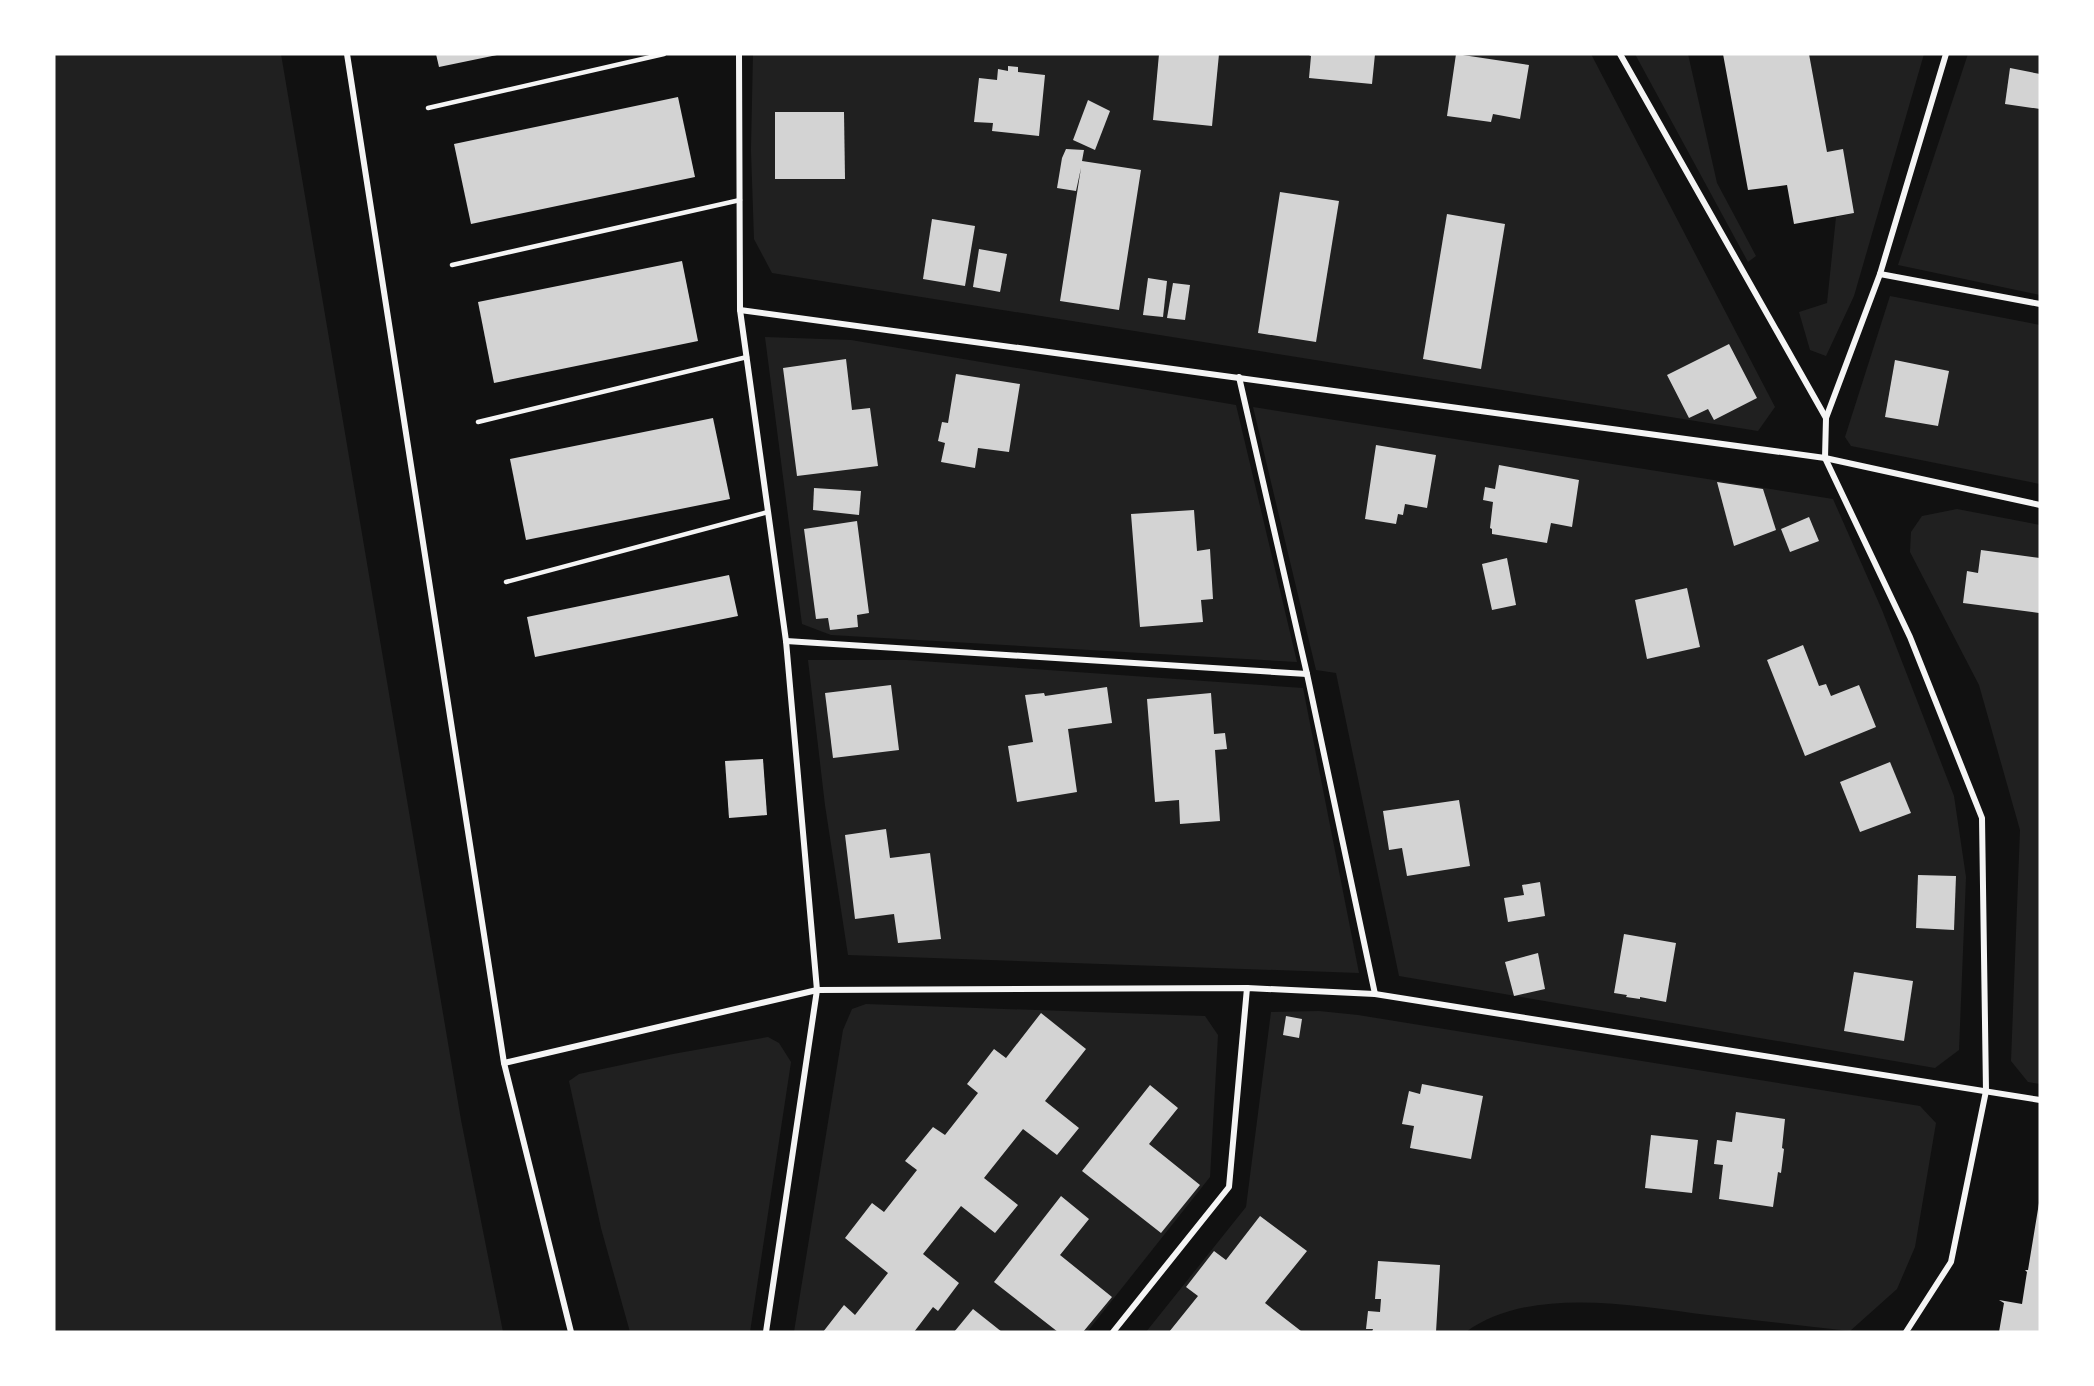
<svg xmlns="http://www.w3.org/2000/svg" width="2094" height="1386" viewBox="0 0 2094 1386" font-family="Lato,sans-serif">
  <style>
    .green { fill: #202020 }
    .building { fill: #d3d3d3 }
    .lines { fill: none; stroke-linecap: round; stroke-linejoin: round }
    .service { stroke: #f5f5f5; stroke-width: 4.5 }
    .minor { stroke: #f5f5f5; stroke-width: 6 }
  </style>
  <rect width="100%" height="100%" fill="#111"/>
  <!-- green -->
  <g class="green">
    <path d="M 54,54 L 281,54 L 461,1120 L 503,1332 L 54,1332 Z"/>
    <path d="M 753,54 L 1591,54 L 1775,407 L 1758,431 L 772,273 L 754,239 L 751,150 Z"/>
    <path d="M 1635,54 L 1688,54 L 1717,183 L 1756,256 L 1748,262 Z"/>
    <path d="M 1809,54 L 1924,54 L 1854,296 L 1826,356 L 1810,350 L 1799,312 L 1827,303 L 1836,217 L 1854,213 L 1827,152 Z"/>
    <path d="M 1968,54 L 2040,54 L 2040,295 L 1898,265 Z"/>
    <path d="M 1890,296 L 2040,325 L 2040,484 L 1851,446 L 1845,437 Z"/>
    <path d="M 765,337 L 851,340 L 1236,405 L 1297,662 L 831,635 L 802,624 Z"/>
    <path d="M 1253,407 L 1833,499 L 1882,610 L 1954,796 L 1966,877 L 1959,1050 L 1935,1068 L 1399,976 L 1336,673 L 1316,670 Z"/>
    <path d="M 1957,509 L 2040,525 L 2040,1084 L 2028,1082 L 2011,1061 L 2020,830 L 1979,685 L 1910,552 L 1911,532 L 1922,516 Z"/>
    <path d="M 808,660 L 907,660 L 1303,688 L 1359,973 L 848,955 L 825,805 Z"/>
    <path d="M 866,1004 L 1205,1016 L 1218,1035 L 1210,1177 L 1087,1332 L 794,1332 L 843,1030 L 852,1009 Z"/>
    <path d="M 1319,1011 L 1358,1015 L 1920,1106 L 1936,1123 L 1915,1247 L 1897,1289 L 1850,1331 C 1803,1326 1756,1320 1708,1315 C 1635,1306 1530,1285 1466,1332 L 1146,1332 L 1246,1207 L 1271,1012 Z"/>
    <path d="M 768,1037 L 779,1043 L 791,1062 L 750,1332 L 630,1332 L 601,1228 L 569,1081 L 579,1074 L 673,1054 Z"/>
  </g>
  <!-- building -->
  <g class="building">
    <path d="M 436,54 L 497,54 L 497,55 L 439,67 Z"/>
    <path d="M 1159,54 L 1219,54 L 1212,126 L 1153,120 Z"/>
    <path d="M 1307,54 L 1375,54 L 1372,84 L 1309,78 L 1311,56 Z"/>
    <path d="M 1456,54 L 1529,65 L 1520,119 L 1493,114 L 1491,122 L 1447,116 Z"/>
    <path d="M 1723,54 L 1809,54 L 1827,152 L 1843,149 L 1854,213 L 1794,224 L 1787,185 L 1748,190 Z"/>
    <path d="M 1008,66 L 1018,67 L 1018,72 L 1045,75 L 1039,136 L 992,131 L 993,123 L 974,122 L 979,78 L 997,80 L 998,69 L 1008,71 Z"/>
    <path d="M 2010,68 L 2040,74 L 2040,109 L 2005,104 Z"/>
    <path d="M 678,97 L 695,177 L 471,224 L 454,144 Z"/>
    <path d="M 1088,100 L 1110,111 L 1095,150 L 1073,140 Z"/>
    <path d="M 775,112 L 844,112 L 845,179 L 775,179 Z"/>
    <path d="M 1066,149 L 1084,150 L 1082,161 L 1141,170 L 1119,310 L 1060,301 L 1081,168 L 1076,191 L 1057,188 L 1062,158 Z"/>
    <path d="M 1280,192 L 1339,201 L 1316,342 L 1258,333 Z"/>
    <path d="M 1447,214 L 1505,224 L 1481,369 L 1423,359 Z"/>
    <path d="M 932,219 L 975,226 L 965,286 L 923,279 Z"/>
    <path d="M 979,249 L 1007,254 L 1000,292 L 973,287 Z"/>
    <path d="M 682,261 L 698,341 L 494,383 L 478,302 Z"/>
    <path d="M 1148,278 L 1167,281 L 1163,317 L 1143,315 Z"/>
    <path d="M 1173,283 L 1190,285 L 1185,320 L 1167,318 Z"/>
    <path d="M 1729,344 L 1757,398 L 1714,420 L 1708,409 L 1689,418 L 1667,375 Z"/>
    <path d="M 846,359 L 852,410 L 870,408 L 878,466 L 797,476 L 783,368 Z"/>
    <path d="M 1895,360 L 1949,371 L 1938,426 L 1885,417 Z"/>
    <path d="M 956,374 L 1020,384 L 1009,452 L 978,448 L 975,468 L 941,462 L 945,443 L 938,441 L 942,422 L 948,423 Z"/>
    <path d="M 713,418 L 730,499 L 526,540 L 510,459 Z"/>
    <path d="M 1376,445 L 1436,455 L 1427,508 L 1405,504 L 1403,515 L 1398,514 L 1396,524 L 1365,519 Z"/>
    <path d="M 1499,465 L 1579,480 L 1572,527 L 1551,523 L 1547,543 L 1492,534 L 1492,529 L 1490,528 L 1493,502 L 1483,500 L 1485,487 L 1495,489 Z"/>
    <path d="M 1717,482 L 1763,489 L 1776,530 L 1734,546 Z"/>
    <path d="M 814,488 L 861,491 L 859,515 L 813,510 Z"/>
    <path d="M 1194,510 L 1197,551 L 1210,549 L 1213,599 L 1201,600 L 1203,622 L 1140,627 L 1131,514 Z"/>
    <path d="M 1809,517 L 1819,541 L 1790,552 L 1781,529 Z"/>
    <path d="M 857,521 L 869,613 L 857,615 L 858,627 L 830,630 L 828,618 L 816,619 L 804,529 Z"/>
    <path d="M 1981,550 L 2040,558 L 2039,613 L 1963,603 L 1967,571 L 1978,573 Z"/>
    <path d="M 1507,558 L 1516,605 L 1492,610 L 1482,564 Z"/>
    <path d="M 729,575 L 738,616 L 535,657 L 527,617 Z"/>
    <path d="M 1687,588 L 1700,647 L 1647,659 L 1635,600 Z"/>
    <path d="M 1803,645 L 1819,686 L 1826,684 L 1831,696 L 1859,685 L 1876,727 L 1805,756 L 1767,660 Z"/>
    <path d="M 891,685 L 899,750 L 833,758 L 825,693 Z"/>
    <path d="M 1107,687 L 1112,723 L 1068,729 L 1077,792 L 1017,802 L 1008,746 L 1033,742 L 1025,695 L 1044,693 L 1045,696 Z"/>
    <path d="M 1211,693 L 1214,734 L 1225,733 L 1227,749 L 1215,750 L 1220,821 L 1180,824 L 1179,800 L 1155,802 L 1147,699 Z"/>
    <path d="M 763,759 L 767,815 L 729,818 L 725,761 Z"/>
    <path d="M 1890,762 L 1911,813 L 1860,832 L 1840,782 Z"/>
    <path d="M 1459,800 L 1470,866 L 1407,876 L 1402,848 L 1389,850 L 1383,811 Z"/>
    <path d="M 886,829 L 890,858 L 930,853 L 941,939 L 898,943 L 894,914 L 855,919 L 845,835 Z"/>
    <path d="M 1918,875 L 1956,876 L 1954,930 L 1916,928 Z"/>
    <path d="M 1540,882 L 1545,916 L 1508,922 L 1504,898 L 1524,895 L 1522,885 Z"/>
    <path d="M 1624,934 L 1676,943 L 1666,1002 L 1640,997 L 1640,999 L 1626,997 L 1627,995 L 1614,993 Z"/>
    <path d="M 1538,953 L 1545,989 L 1514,996 L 1505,962 Z"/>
    <path d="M 1854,972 L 1913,981 L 1904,1041 L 1844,1031 Z"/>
    <path d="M 1041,1013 L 1086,1049 L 1045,1101 L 1079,1128 L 1057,1155 L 1023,1129 L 984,1178 L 1018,1205 L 995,1233 L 961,1206 L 923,1254 L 959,1283 L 938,1311 L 933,1307 L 914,1332 L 823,1332 L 844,1305 L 855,1315 L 888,1273 L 845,1238 L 872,1203 L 884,1212 L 917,1170 L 905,1161 L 933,1127 L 945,1135 L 978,1093 L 967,1084 L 994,1049 L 1006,1058 Z"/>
    <path d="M 1286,1016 L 1302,1019 L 1299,1038 L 1283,1035 Z"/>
    <path d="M 1422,1084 L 1483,1096 L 1471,1159 L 1410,1148 L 1414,1126 L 1402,1124 L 1409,1091 L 1420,1094 Z"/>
    <path d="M 1150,1085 L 1178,1108 L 1149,1144 L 1200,1185 L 1161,1233 L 1082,1171 Z"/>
    <path d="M 1736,1112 L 1785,1119 L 1782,1148 L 1784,1149 L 1781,1173 L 1778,1172 L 1773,1207 L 1719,1199 L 1723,1165 L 1714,1164 L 1717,1140 L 1732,1142 Z"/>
    <path d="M 1651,1135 L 1698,1140 L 1692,1193 L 1645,1188 Z"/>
    <path d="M 1061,1196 L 1089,1219 L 1060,1255 L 1112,1297 L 1083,1332 L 1058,1332 L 994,1282 Z"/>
    <path d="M 2039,1203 L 2040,1332 L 1999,1332 L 2004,1303 L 1999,1300 L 2022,1304 L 2027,1272 L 2025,1270 L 2028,1270 Z"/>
    <path d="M 1260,1216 L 1307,1251 L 1265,1303 L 1301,1331 L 1169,1332 L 1198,1296 L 1186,1287 L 1214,1251 L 1226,1260 Z"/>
    <path d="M 1378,1261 L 1440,1265 L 1436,1332 L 1372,1332 L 1373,1329 L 1366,1329 L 1368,1311 L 1380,1312 L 1381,1299 L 1375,1299 Z"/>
    <path d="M 973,1309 L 1002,1332 L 954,1332 Z"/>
  </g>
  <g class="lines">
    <!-- service -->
    <g class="service">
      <path d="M 428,108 L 664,54"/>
      <path d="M 452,265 L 740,200"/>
      <path d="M 478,422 L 747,357"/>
      <path d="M 506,582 L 768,512"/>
    </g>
    <!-- minor -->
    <g class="minor">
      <path d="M 347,54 L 504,1063 L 571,1332"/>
      <path d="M 739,54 L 740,310 L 786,641 L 817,990 L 766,1332"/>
      <path d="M 1620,54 L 1826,418 L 1825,458 L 1910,637 L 1982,818 L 1986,1091 L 1951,1262 L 1906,1332"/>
      <path d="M 1880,274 L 2040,304"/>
      <path d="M 740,310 L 1825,458 L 2040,505"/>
      <path d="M 1239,377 L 1307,674 L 1375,994"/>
      <path d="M 1826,418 L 1880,274 L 1946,54"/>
      <path d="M 786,641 L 1307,674"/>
      <path d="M 504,1063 L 817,990 L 1247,988 L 1375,994 L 2040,1100"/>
      <path d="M 1113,1332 L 1229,1187 L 1247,988"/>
    </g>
  </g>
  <!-- border -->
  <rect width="2094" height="1386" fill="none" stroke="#ffffff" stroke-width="111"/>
</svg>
